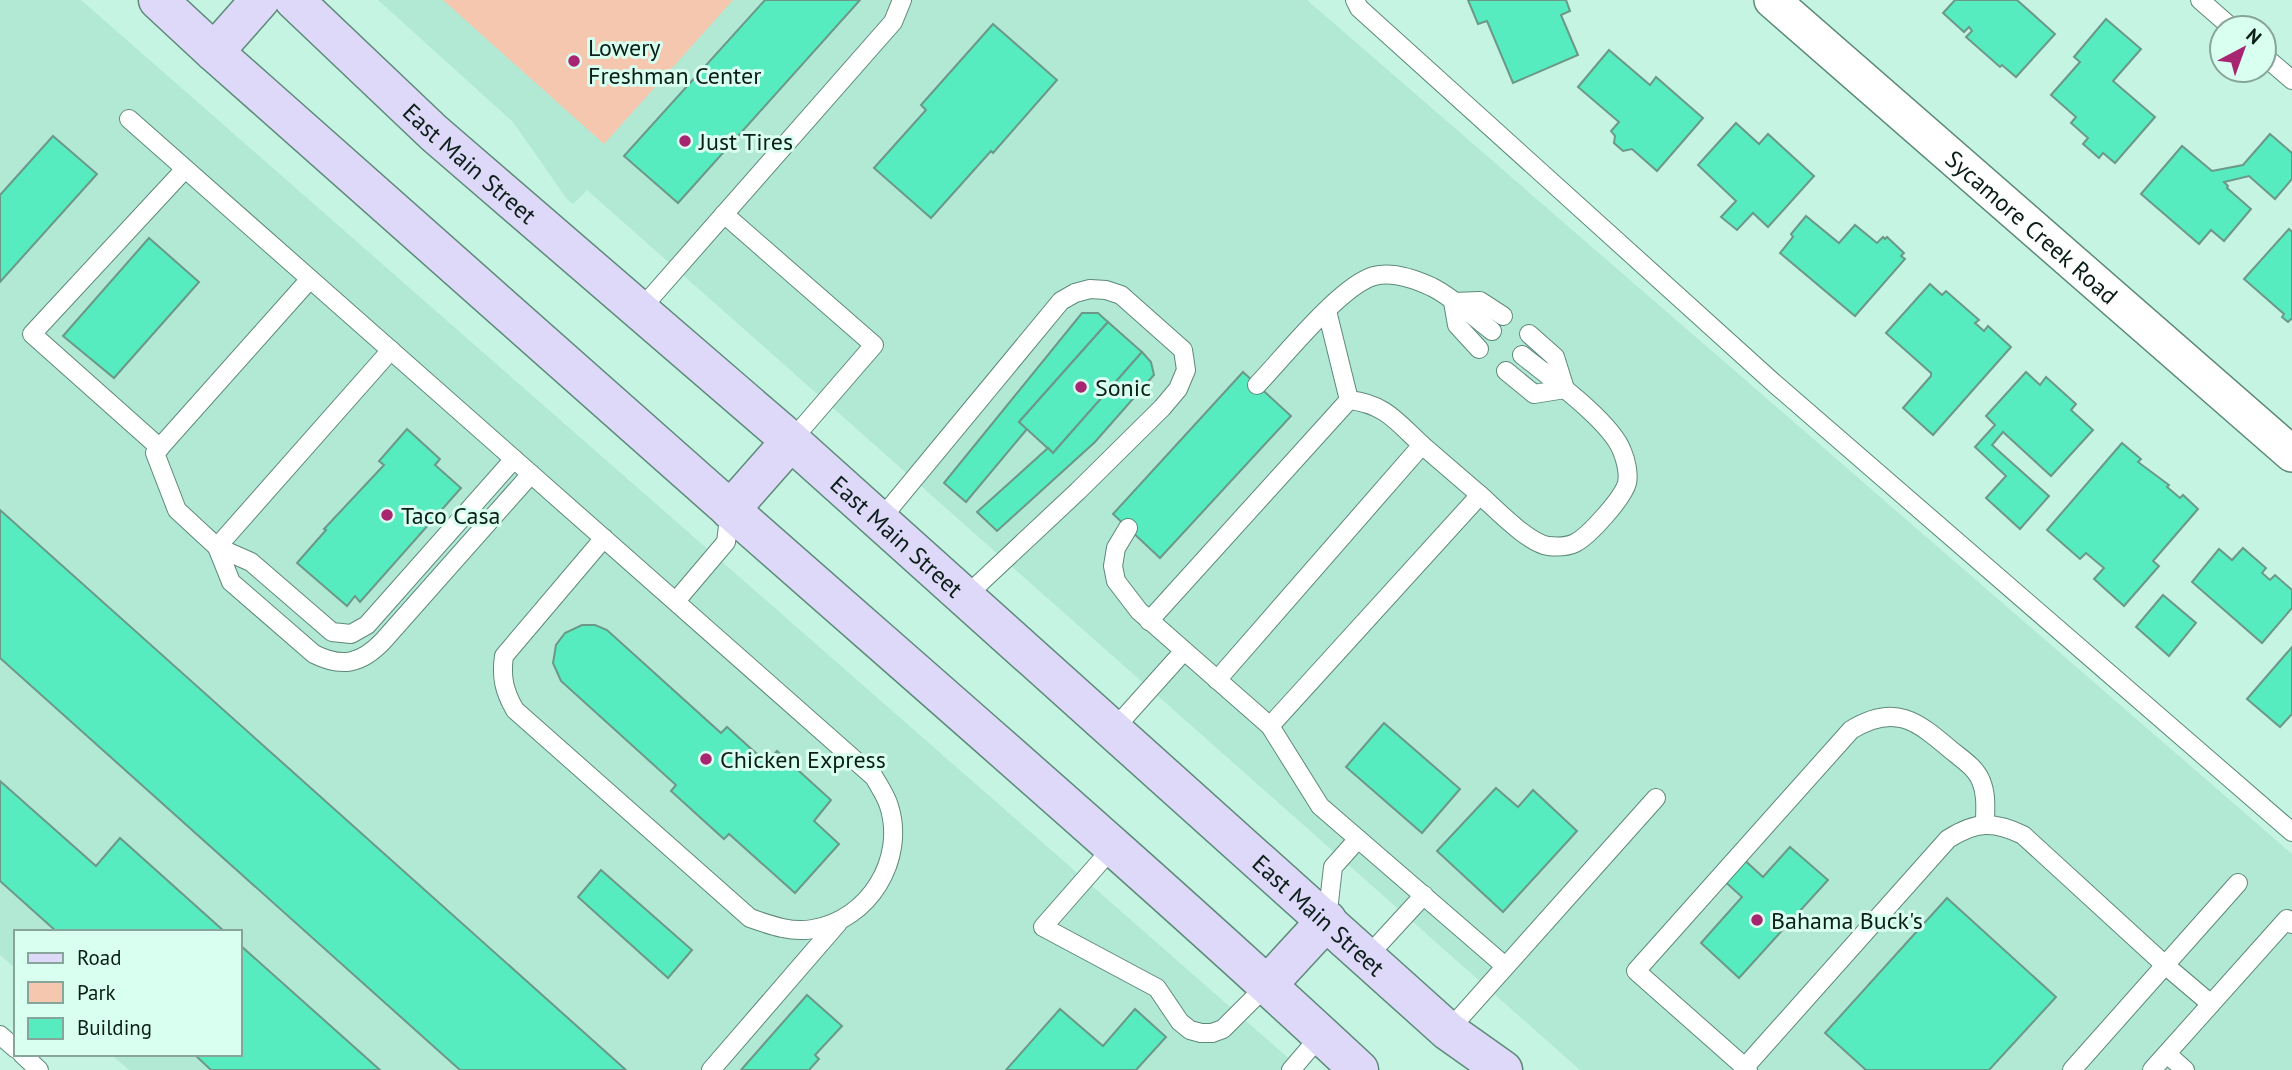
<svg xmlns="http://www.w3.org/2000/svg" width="2292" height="1070" viewBox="0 0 2292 1070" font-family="'PT Sans',sans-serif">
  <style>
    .built { fill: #b2e9d4 }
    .green { fill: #f5c7ae }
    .building { fill: #57ebc0; stroke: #6b9888; stroke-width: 2 }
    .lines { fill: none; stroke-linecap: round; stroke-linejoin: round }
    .service-casing { stroke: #5d8979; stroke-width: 20 }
    .minor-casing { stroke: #5d8979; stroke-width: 38 }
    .secondary-casing { stroke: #5d8979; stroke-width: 41 }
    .service { stroke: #fff; stroke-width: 18 }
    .minor { stroke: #fff; stroke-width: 35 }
    .secondary { stroke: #ded8f9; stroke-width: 38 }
    .poi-dot { fill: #a82571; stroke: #d9fff1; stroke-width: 2.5 }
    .labels { text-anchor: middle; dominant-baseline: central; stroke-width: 6; stroke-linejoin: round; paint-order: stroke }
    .poi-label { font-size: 24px; fill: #0b1e18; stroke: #d9fff1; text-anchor: start }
    .street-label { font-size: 24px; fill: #0b1e18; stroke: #d9fff1 }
  </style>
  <rect width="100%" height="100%" fill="#c5f4e2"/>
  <!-- built -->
  <g class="built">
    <path d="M 0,0 L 81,0 L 1302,1070 L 129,1070 L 111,1054 L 240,1054 L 240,932 L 16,932 L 16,969 L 0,955 Z"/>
    <path d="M 378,0 L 1307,0 L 2292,854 L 2292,1070 L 1580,1070 L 587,190 L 573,204 L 567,199 L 513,122 Z"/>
  </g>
  <!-- green -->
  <path class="green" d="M 443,0 L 733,0 L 604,144 Z"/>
  <!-- building -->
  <g class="building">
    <path d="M 765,0 L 860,0 L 678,203 L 624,156 Z"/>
    <path d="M 1468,0 L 1566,0 L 1570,11 L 1561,15 L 1578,55 L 1513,83 L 1487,21 L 1478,24 Z"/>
    <path d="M 1955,0 L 2017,0 L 2055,34 L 2016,77 L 2002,65 L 2000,67 L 1966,37 L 1972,31 L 1969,27 L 1964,32 L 1943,13 Z"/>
    <path d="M 2106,19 L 2141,49 L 2113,81 L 2155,117 L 2115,163 L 2103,153 L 2099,158 L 2083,144 L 2088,138 L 2071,123 L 2076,117 L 2051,95 L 2080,62 L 2074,57 Z"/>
    <path d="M 993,24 L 1057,80 L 993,153 L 991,151 L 931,218 L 874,168 L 926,110 L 921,105 Z"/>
    <path d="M 1609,50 L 1650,85 L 1656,77 L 1703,118 L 1657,171 L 1632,149 L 1623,151 L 1614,143 L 1615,136 L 1611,131 L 1619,122 L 1578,87 Z"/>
    <path d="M 1736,123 L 1759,144 L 1768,134 L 1814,176 L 1768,227 L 1753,213 L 1737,230 L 1721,217 L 1736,201 L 1698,165 Z"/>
    <path d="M 2270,134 L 2292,153 L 2292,179 L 2275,199 L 2249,176 L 2224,182 L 2228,186 L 2227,188 L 2251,209 L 2224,241 L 2211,230 L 2199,244 L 2141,194 L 2182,146 L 2212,171 L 2243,165 Z"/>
    <path d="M 53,136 L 97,174 L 0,282 L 0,195 Z"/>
    <path d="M 1806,216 L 1839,243 L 1855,225 L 1877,243 L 1883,237 L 1885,239 L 1887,237 L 1904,253 L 1901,256 L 1905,259 L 1855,316 L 1780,253 L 1793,237 L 1791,234 Z"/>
    <path d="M 2289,229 L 2292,232 L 2292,318 L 2288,322 L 2282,317 L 2284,314 L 2244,279 Z"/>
    <path d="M 149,238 L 199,282 L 114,378 L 63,336 Z"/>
    <path d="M 1930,284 L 1942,295 L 1946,291 L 1979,320 L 1975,323 L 1984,331 L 1988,326 L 2011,347 L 1933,435 L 1903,408 L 1931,376 L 1931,373 L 1886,333 Z"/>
    <path d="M 1082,313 L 1098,313 L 1108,322 L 1019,422 L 1027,429 L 966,502 L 944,483 Z"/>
    <path d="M 1108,322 L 1142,352 L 1053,453 L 1019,422 Z"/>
    <path d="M 1142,352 L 1151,362 L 1154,375 L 1095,442 L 997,531 L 977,512 L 1048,448 L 1053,453 Z"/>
    <path d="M 1243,372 L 1291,416 L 1160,558 L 1113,514 Z"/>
    <path d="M 2026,372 L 2040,385 L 2046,377 L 2076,404 L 2071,410 L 2093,430 L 2051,476 L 2003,432 L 1992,445 L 2049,496 L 2020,529 L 1986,498 L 2006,476 L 1975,447 L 1995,425 L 1986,416 Z"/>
    <path d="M 407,429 L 440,459 L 435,465 L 461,488 L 360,602 L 355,596 L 347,606 L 297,563 L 326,530 L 324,529 L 384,465 L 379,461 Z"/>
    <path d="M 2122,443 L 2141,459 L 2138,462 L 2169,485 L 2167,487 L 2180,498 L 2183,495 L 2198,509 L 2153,561 L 2159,566 L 2124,606 L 2094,579 L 2104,568 L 2086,553 L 2080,559 L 2047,530 Z"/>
    <path d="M 0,510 L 626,1070 L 460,1070 L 0,658 Z"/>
    <path d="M 2243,548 L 2266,568 L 2262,573 L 2270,580 L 2275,575 L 2292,590 L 2292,608 L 2262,643 L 2192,582 L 2219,549 L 2232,560 Z"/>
    <path d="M 2163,595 L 2196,623 L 2169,656 L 2136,627 Z"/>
    <path d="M 582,625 L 595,625 L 607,630 L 721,733 L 727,727 L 767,763 L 777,751 L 831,800 L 814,821 L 839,844 L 795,893 L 729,834 L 724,839 L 671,791 L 676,785 L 561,681 L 553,663 L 556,645 L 565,633 Z"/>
    <path d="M 2292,647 L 2292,714 L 2280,727 L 2247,699 Z"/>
    <path d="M 1384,723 L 1460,789 L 1422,833 L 1346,767 Z"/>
    <path d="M 0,781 L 96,866 L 120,838 L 225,932 L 57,932 L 0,881 Z"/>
    <path d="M 1496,788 L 1518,807 L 1533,790 L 1577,831 L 1503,912 L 1437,851 Z"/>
    <path d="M 1790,847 L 1828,880 L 1739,978 L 1701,943 L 1742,897 L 1721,878 L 1740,856 L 1763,877 Z"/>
    <path d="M 601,870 L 692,950 L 668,978 L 578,897 Z"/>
    <path d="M 1947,898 L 2056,997 L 1989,1070 L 1866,1070 L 1825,1033 Z"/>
    <path d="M 240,945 L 380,1070 L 211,1070 L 194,1054 L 240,1054 Z"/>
    <path d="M 807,995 L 842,1026 L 815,1055 L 819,1059 L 809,1070 L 741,1070 Z"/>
    <path d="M 1060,1009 L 1103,1046 L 1135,1009 L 1166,1037 L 1136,1070 L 1006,1070 Z"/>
  </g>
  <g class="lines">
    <!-- service casing -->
    <g class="service-casing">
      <g id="service">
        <path d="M 1355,0 L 1359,8 L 1775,384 L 2292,832"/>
        <path d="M 2200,0 L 2232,28"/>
        <path d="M 2264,56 L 2292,80"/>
        <path d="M 129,119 L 874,777 C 879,786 886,796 889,806 C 906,859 869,920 813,929 C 791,933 770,925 750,918 L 515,710 C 504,691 501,677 504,656 L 604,538"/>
        <path d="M 724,214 L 874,345 L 791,441"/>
        <path d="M 310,279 L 155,453 L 177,510 L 217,547 L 251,562 L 332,632 L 351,634 L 367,625 L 514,459"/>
        <path d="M 640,310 L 893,22 L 902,0"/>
        <path d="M 1327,311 L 1349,400"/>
        <path d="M 1479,349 L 1457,325 L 1453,302 L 1480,301 L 1503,316"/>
        <path d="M 1506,371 L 1534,394 L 1565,389 L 1555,357 L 1529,334"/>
        <path d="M 1257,385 C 1283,358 1341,285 1374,276 C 1392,271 1415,279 1432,287 C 1452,297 1474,317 1492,331"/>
        <path d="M 1422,445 L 1480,495"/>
        <path d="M 160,448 L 32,334 L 185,169"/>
        <path d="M 880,520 L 1061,301 L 1075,293 L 1090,289 L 1106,290 L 1121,295 L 1183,350 L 1186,370 L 1178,389 L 1162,408 L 1078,491 L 966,596"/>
        <path d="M 1128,528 L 1116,548 L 1113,566 L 1116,581 L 1139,611 L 1270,726 L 1320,806 L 1505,966"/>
        <path d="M 217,547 L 231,582 L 314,654 C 342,668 361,664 383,641 L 531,474"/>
        <path d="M 217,547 L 391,350"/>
        <path d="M 676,601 L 726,542 L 730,510"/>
        <path d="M 1149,621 L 1349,400 C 1385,404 1396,421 1422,445 L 1217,680"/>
        <path d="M 1270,726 L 1480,495 C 1497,510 1527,542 1548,546 C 1557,547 1567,547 1575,543 C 1589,536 1623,498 1627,483 C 1629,474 1626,460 1622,451 C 1611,421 1548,376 1522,355"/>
        <path d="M 1114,729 L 1183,652"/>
        <path d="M 1114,846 L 1043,927 L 1157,988 L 1180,1022 L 1190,1030 L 1201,1033 L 1212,1033 L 1223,1029 L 1268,984"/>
        <path d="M 1327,920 L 1333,867 L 1358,839"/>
        <path d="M 1367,957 L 1424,895"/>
        <path d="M 1448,1031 L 1656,798"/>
        <path d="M 0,1035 L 16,1049"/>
        <path d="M 22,1054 L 39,1070"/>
        <path d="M 2167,1054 L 2185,1070"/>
        <path d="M 1745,1067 L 1948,839 C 1976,821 1994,821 2023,835 L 2165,965 L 2211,1004"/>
        <path d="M 711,1070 L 838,923"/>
        <path d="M 1291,1070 L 1321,1035"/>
        <path d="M 1748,1070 L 1636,971 L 1851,730 C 1895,703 1917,721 1951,750 C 1962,759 1976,768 1981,781 C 1987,795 1985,810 1985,824"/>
        <path d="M 2072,1070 L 2238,883"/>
        <path d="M 2152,1070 L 2287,919 L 2292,924"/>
      </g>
    </g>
    <!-- minor casing -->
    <g class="minor-casing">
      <g id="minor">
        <path id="s1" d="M 1772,0 L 2292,454"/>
      </g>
    </g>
    <!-- secondary casing -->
    <g class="secondary-casing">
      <g id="secondary">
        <path d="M 158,0 L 214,52 C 387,205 559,359 733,512 C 943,697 1154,879 1359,1070"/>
        <path id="s2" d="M 294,0 L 434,133 L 791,441 L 1448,1031 L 1503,1070"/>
        <path d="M 214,52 L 260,0"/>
        <path d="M 730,510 L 791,441"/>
        <path d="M 1268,984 L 1327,920"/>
      </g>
    </g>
    <!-- service -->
    <use href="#service" class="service"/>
    <!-- minor -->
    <use href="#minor" class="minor"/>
    <!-- secondary -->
    <use href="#secondary" class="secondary"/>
  </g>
  <!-- markers -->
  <g class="poi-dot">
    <circle cx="574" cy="61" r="7"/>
    <circle cx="685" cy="141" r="7"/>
    <circle cx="1081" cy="387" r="7"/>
    <circle cx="387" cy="515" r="7"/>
    <circle cx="706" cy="759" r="7"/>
    <circle cx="1757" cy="920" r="7"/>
  </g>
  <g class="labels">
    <!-- poi labels -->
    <g class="poi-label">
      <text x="588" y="47">Lowery<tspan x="588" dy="28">Freshman Center</tspan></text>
      <text x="699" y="141">Just Tires</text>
      <text x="1095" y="387">Sonic</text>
      <text x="401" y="515">Taco Casa</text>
      <text x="720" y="759">Chicken Express</text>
      <text x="1771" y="920">Bahama Buck's</text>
    </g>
    <!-- street labels -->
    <g class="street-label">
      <text stroke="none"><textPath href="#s2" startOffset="240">East Main Street</textPath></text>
      <text stroke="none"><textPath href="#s1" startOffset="345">Sycamore Creek Road</textPath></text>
      <text stroke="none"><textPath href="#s2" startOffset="807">East Main Street</textPath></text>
      <text stroke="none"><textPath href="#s2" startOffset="1374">East Main Street</textPath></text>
    </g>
  </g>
  <!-- legend -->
  <rect x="14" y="930" width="228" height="126" fill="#d9fff1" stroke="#87a59a" stroke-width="2"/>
  <rect x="28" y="953" width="35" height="10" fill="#ded8f9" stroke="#87a59a" stroke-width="2"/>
  <text x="77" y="965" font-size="21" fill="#0b1e18">Road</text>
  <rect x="28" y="982" width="35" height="21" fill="#f5c7ae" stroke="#87a59a" stroke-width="2"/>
  <text x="77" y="1000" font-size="21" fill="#0b1e18">Park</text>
  <rect x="28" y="1018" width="35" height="21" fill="#57ebc0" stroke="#87a59a" stroke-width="2"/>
  <text x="77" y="1035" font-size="21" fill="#0b1e18">Building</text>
  <!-- north arrow -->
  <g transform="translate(2243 49) rotate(41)"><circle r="33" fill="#d9fff1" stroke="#87a59a" stroke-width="2"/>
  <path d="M0-5L12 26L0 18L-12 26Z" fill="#a82571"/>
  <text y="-10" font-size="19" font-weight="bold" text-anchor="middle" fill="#0b1e18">N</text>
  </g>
</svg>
